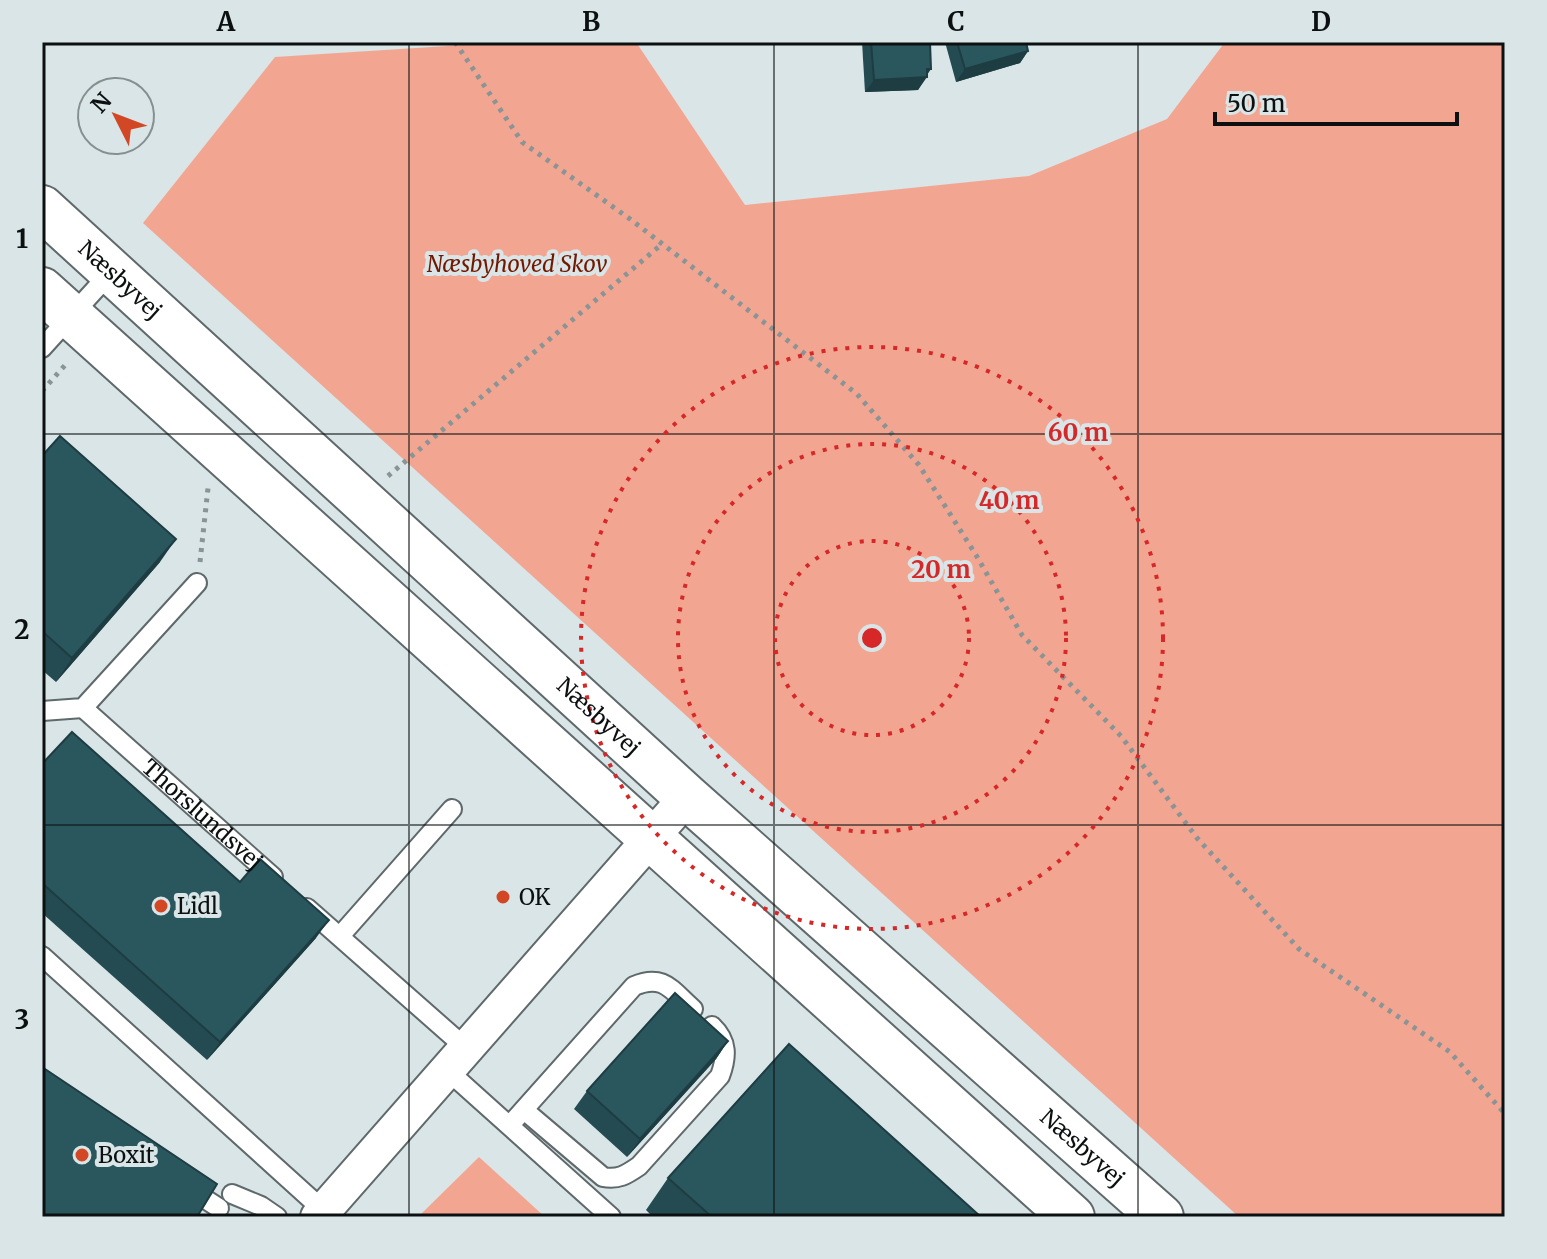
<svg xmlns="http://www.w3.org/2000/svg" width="1547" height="1259" viewBox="0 0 1547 1259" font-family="Merriweather,serif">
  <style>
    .green { fill: #f2a692 }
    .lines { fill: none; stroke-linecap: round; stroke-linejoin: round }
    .lane-casing { stroke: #5f696b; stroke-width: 22 }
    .street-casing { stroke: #5f696b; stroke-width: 38 }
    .secondary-casing { stroke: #5f696b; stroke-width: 48 }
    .path { stroke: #8b9495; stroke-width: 5; stroke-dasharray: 4 6; stroke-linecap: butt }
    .lane { stroke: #fff; stroke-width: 18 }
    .street { stroke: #fff; stroke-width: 34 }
    .secondary { stroke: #fff; stroke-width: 44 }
    .wall { fill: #244b51 }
    .shaded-wall { fill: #1d3d42 }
    .building { fill: #2a575e; stroke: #1d3d42; stroke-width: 2 }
    .grid { fill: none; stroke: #0c1010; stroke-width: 2; stroke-opacity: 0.55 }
    .ring { fill: none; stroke: #d62828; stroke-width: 4; stroke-dasharray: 4 8 }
    .poi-dot { fill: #d24825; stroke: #d9e5e7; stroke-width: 3 }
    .labels { text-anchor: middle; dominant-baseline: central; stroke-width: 8; stroke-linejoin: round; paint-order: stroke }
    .park-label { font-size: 22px; font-style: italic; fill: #701800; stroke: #d9e5e7 }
    .street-label { font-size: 22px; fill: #0c1010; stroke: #d9e5e7 }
    .poi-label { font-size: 22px; fill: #0c1010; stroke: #d9e5e7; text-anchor: start }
    .centre { fill: #d62828; stroke: #d9e5e7; stroke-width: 4 }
    .ring-label { font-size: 24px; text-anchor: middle; font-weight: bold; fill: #d62828; stroke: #d9e5e7; stroke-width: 8; stroke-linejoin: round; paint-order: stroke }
    .neatline { fill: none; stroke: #0c1010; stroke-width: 3 }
    .grid-label { font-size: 26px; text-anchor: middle; font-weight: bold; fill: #0c1010 }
  </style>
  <rect width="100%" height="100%" fill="#d9e5e7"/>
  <!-- green -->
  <g class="green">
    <path d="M 511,42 L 636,42 L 745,205 L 1029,176 L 1167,119 L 1225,42 L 1505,42 L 1505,1217 L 1239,1217 L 143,223 L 275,57 Z"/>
    <path d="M 479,1157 L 545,1217 L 418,1217 Z"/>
  </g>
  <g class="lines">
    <!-- lane casing -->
    <g class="lane-casing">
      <g id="lane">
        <path d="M 42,348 L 111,272"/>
        <path id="s1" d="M 83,708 L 273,877"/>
        <path d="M 42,711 L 83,708 L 197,583"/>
        <path d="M 307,908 L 467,1049"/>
        <path d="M 340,936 L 452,809"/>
        <path d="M 42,956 L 323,1210"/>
        <path d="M 447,1070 L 611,1217"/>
        <path d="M 524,1110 L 603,1177 C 618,1180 626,1175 639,1166 L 720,1076 C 727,1057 728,1041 712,1026"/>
        <path d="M 510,1125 L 634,986 C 664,973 672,991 693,1009"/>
        <path d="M 188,1188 L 219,1208"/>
        <path d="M 232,1194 L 261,1206 L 277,1217"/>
      </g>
    </g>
    <!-- street casing -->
    <g class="street-casing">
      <path id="street" d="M 318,1217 L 687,797"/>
    </g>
    <!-- secondary casing -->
    <g class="secondary-casing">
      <g id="secondary">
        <path id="s2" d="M 42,208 L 687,797 L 1161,1217"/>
        <path d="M 42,290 L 1072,1217"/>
      </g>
    </g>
    <!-- path -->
    <g class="path">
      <path d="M 455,42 L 522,142 L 630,219 L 857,394 L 919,465 L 976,555 L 1022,635 L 1121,736 L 1197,838 L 1299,949 L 1450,1052 L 1505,1114"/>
      <path d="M 42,391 L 67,363"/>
      <path d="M 388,476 L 662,244"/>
      <path d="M 200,562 L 208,488"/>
    </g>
    <!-- lane -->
    <use href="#lane" class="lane"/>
    <!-- street -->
    <use href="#street" class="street"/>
    <!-- secondary -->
    <use href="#secondary" class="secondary"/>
  </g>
  <!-- wall -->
  <g class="wall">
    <path d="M 862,42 L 930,42 L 927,74 L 918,90 L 865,92 Z"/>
    <path d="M 945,42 L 1026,42 L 1028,51 L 1020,63 L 956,82 Z"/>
    <path d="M 42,456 L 160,562 L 56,682 L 42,670 Z"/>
    <path d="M 42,764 L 240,882 L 316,938 L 207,1060 L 42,913 Z"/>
    <path d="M 728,1041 L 716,1059 L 627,1157 L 574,1109 L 587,1091 Z"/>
    <path d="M 668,1178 L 981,1217 L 653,1217 L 646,1210 Z"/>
  </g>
  <!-- shaded-wall -->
  <g class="shaded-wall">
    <path d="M 1028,51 L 1020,63 L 956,82 L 965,69 Z"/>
    <path d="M 927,69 L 931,69 L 925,78 L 927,77 L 918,90 L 865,92 L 874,80 Z"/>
    <path d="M 176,539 L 160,562 L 56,682 L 72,658 Z"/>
    <path d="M 329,920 L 316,938 L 207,1060 L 220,1042 Z"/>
    <path d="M 728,1041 L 716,1059 L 627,1157 L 640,1139 Z"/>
  </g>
  <!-- building -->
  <g class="building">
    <path d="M 871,42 L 930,42 L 931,69 L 927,69 L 927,77 L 874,80 Z"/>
    <path d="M 957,42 L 1026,42 L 1028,51 L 965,69 Z"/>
    <path d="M 60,436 L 176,539 L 72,658 L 42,631 L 42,456 Z"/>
    <path d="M 72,732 L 240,882 L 260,859 L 329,920 L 220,1042 L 42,883 L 42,764 Z"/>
    <path d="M 675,993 L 728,1041 L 640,1139 L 587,1091 Z"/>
    <path d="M 789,1044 L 981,1217 L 712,1217 L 668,1178 Z"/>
    <path d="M 42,1067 L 217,1184 L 197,1217 L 42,1217 Z"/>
  </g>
  <!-- grid -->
  <path class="grid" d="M 409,42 L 409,1217M 774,42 L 774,1217M 1138,42 L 1138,1217M 42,434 L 1505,434M 42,825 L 1505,825"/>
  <!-- distance rings -->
  <g class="ring">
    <circle cx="872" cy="638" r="97"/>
    <circle cx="872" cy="638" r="194"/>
    <circle cx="872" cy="638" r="291"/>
  </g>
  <!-- markers -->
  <g class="poi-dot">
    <circle cx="503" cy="897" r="8"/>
    <circle cx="161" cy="906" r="8"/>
    <circle cx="82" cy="1155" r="8"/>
  </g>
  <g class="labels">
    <!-- park labels -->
    <g class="park-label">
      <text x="517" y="264">Næsbyhoved Skov</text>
    </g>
    <!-- street labels -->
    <g class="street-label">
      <text stroke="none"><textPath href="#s2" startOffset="106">Næsbyvej</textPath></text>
      <text stroke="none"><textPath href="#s2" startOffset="754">Næsbyvej</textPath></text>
      <text stroke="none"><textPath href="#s1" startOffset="160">Thorslundsvej</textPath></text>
      <text stroke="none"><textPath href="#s2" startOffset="1402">Næsbyvej</textPath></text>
    </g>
    <!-- poi labels -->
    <g class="poi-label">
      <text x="519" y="897">OK</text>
      <text x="177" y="906">Lidl</text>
      <text x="98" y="1155">Boxit</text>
    </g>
  </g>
  <circle cx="872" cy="638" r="12" class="centre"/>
  <g class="ring-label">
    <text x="1078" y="441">60 m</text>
    <text x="1009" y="509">40 m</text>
    <text x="941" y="578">20 m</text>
  </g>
  <!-- border -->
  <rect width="1547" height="1259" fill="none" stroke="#d9e5e7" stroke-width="88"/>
  <!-- north arrow -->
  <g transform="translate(116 116) rotate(312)"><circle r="38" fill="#d9e5e7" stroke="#879091" stroke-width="2"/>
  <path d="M0-6L14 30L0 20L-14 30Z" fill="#d24825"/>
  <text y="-12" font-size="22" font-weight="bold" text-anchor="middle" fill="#0c1010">N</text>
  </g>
  <!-- scale -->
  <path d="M1215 112v12h242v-12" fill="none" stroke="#0c1010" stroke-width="4"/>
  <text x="1227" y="112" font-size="24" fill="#0c1010" stroke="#d9e5e7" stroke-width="6" paint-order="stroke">50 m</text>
  <rect x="44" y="44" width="1459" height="1171" class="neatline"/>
  <g class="grid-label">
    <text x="226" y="31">A</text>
    <text x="591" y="31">B</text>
    <text x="956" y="31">C</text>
    <text x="1321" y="31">D</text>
    <text x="22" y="248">1</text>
    <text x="22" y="639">2</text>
    <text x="22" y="1029">3</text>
  </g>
</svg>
